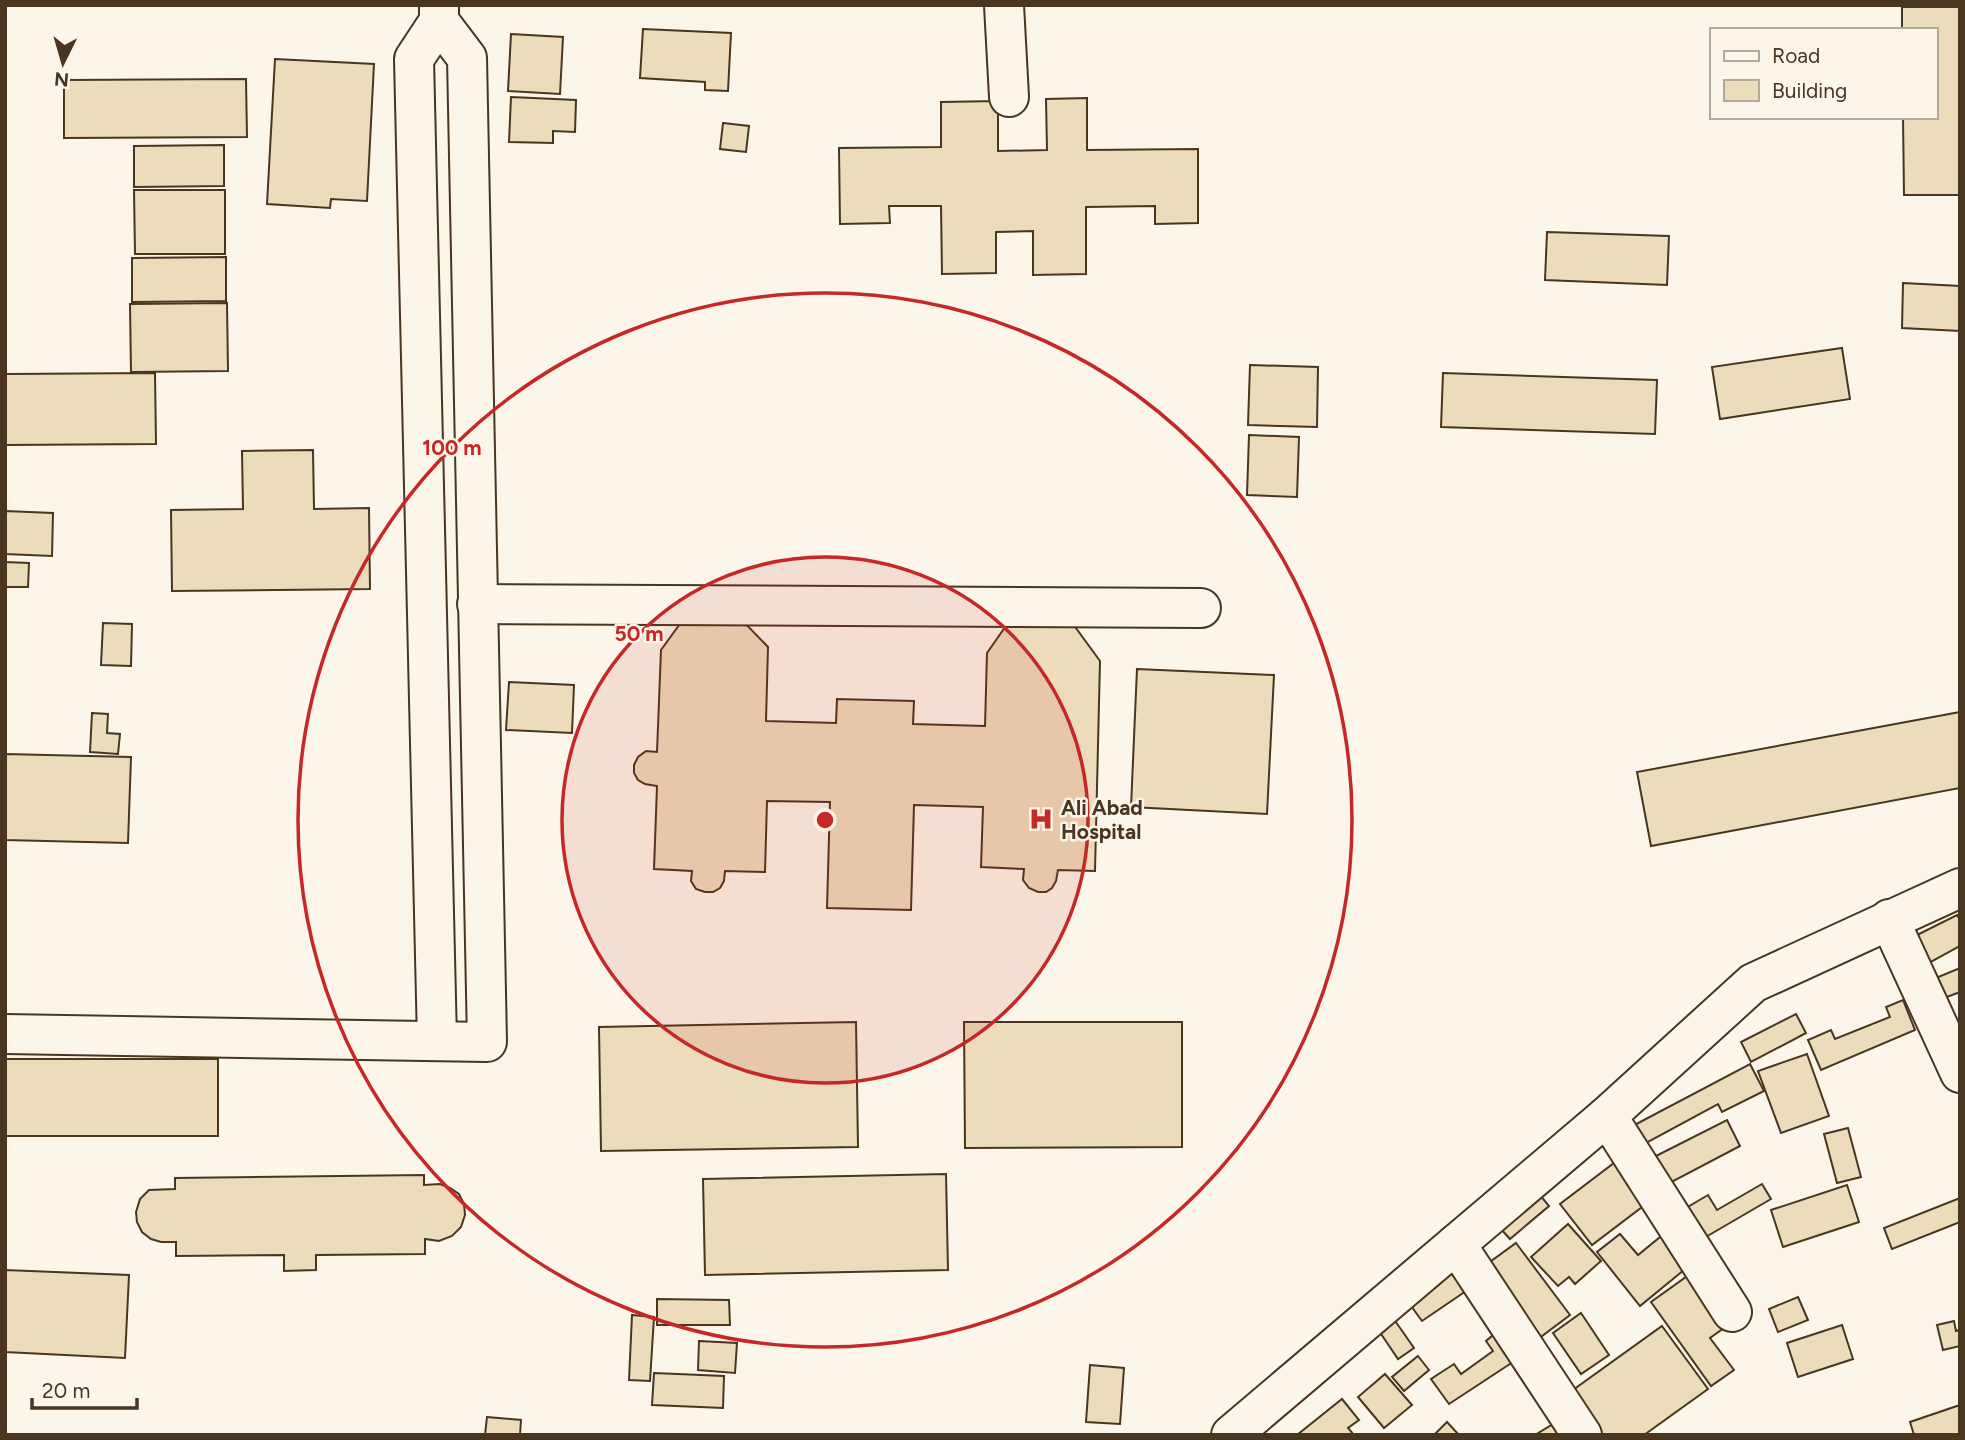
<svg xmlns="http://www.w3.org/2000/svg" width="1965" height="1440" viewBox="0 0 1965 1440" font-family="Figtree,sans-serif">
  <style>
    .building { fill: #ecdcbc; stroke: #4a3520; stroke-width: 2 }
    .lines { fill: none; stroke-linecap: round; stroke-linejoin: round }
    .minor-casing { stroke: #4a3520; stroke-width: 42 }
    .minor { stroke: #fbf6e9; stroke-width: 38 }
    .ring { fill: none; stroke: #c62828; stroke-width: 3.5 }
    .labels { text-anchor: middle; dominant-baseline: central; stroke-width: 5; stroke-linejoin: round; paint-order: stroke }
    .poi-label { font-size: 21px; font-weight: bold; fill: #4a3520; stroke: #fbf6e9; text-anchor: start }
    .centre { fill: #c62828; stroke: #fbf6e9; stroke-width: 3.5 }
    .ring-label { font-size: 21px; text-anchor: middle; font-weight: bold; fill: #c62828; stroke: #fbf6e9; stroke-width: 5; stroke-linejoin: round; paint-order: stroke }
  </style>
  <rect width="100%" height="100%" fill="#fbf6e9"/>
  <!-- building -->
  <g class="building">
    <path d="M 1902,7 L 1960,7 L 1960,195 L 1904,195 L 1903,117 L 1935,117 L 1935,30 L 1902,30 Z"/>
    <path d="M 643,29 L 731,33 L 728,91 L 705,90 L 705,82 L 640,78 Z"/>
    <path d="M 511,34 L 563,37 L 560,94 L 508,91 Z"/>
    <path d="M 275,59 L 374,64 L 367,201 L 331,199 L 330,208 L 267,204 Z"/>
    <path d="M 246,79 L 247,137 L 64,138 L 64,80 Z"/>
    <path d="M 511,97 L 576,100 L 575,132 L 553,131 L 553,143 L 509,142 Z"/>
    <path d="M 1087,98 L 1087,150 L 1198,149 L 1198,223 L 1155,224 L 1155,206 L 1086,207 L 1086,274 L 1033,275 L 1033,231 L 996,232 L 996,273 L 942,274 L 941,206 L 889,206 L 890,223 L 840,224 L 839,148 L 941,147 L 941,102 L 998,101 L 998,151 L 1047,150 L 1046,99 Z"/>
    <path d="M 723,123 L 749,126 L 746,152 L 720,149 Z"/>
    <path d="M 224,145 L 224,186 L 134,187 L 134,146 Z"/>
    <path d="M 134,190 L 225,190 L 225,254 L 135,254 Z"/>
    <path d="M 1547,232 L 1669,236 L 1667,285 L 1545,280 Z"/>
    <path d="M 226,257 L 226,301 L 132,302 L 132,258 Z"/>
    <path d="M 1903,283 L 1960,286 L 1960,331 L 1902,328 Z"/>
    <path d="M 227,303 L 228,371 L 131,372 L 130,304 Z"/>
    <path d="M 1842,348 L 1850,399 L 1720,419 L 1712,367 Z"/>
    <path d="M 1250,365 L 1318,367 L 1317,427 L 1248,425 Z"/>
    <path d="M 155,373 L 156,444 L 5,445 L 5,374 Z"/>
    <path d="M 1443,373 L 1657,380 L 1655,434 L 1441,427 Z"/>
    <path d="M 1249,435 L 1299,437 L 1297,497 L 1247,495 Z"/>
    <path d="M 313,450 L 314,509 L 369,508 L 370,589 L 172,591 L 171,510 L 243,509 L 242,451 Z"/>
    <path d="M 5,511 L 53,513 L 52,556 L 5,554 Z"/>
    <path d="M 5,562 L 29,563 L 28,587 L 5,587 Z"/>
    <path d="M 685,617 L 739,617 L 768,647 L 766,721 L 836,723 L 837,699 L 914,701 L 913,724 L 985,726 L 987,653 L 1008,623 L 1073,624 L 1100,661 L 1095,871 L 1058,870 L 1056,881 L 1052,888 L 1046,892 L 1038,892 L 1029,888 L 1023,880 L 1024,869 L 981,867 L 983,807 L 914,805 L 911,910 L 827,908 L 830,802 L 767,801 L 765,872 L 725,871 L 724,881 L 720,888 L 713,892 L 705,892 L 696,889 L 691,881 L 692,871 L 654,869 L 657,786 L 645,784 L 638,780 L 634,773 L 634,765 L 638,757 L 646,751 L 657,752 L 661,650 Z"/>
    <path d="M 103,623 L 132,624 L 131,666 L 101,665 Z"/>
    <path d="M 1137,669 L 1274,675 L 1267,814 L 1131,807 Z"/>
    <path d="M 509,682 L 574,685 L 572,733 L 506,730 Z"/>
    <path d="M 1960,712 L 1960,788 L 1651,846 L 1637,772 Z"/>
    <path d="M 92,713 L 108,714 L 107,733 L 120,734 L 118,754 L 90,752 Z"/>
    <path d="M 5,754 L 131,757 L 128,843 L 5,840 Z"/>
    <path d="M 1957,915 L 1960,920 L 1960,946 L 1929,963 L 1915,936 Z"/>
    <path d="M 1960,968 L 1960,992 L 1939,1000 L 1931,980 Z"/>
    <path d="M 1903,1000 L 1915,1030 L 1821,1070 L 1808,1040 L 1831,1030 L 1835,1039 L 1890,1017 L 1886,1007 Z"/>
    <path d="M 1796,1014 L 1806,1033 L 1751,1062 L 1741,1042 Z"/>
    <path d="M 856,1022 L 858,1147 L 601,1151 L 599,1027 Z"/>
    <path d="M 964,1022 L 1182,1022 L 1182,1147 L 965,1148 Z"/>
    <path d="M 1807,1054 L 1829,1116 L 1781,1133 L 1758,1071 Z"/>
    <rect x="5" y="1059" width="213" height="77"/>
    <path d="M 1750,1064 L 1764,1091 L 1722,1112 L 1718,1104 L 1635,1149 L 1625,1130 Z"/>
    <path d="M 1727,1120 L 1740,1146 L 1664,1186 L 1650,1159 Z"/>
    <path d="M 1848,1128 L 1861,1177 L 1837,1183 L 1824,1134 Z"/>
    <path d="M 1614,1163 L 1646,1204 L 1592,1245 L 1560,1204 Z"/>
    <path d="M 946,1174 L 948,1270 L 705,1275 L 703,1179 Z"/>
    <path d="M 424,1175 L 424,1185 L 440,1184 L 450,1188 L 459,1194 L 464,1204 L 465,1215 L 461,1227 L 452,1236 L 439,1241 L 425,1239 L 425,1254 L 316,1255 L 316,1270 L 284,1271 L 284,1255 L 176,1256 L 176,1242 L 161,1242 L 151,1239 L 142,1232 L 137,1222 L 136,1212 L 140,1199 L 149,1190 L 175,1189 L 175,1178 Z"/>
    <path d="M 1762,1184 L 1771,1199 L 1704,1238 L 1686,1208 L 1708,1195 L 1717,1210 Z"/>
    <path d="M 1847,1185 L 1859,1222 L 1783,1247 L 1771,1210 Z"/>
    <path d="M 1540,1195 L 1549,1206 L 1510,1239 L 1500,1228 Z"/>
    <path d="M 1960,1198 L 1960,1222 L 1892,1249 L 1884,1228 Z"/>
    <path d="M 1568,1224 L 1601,1261 L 1575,1284 L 1569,1277 L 1558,1286 L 1531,1257 Z"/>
    <path d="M 1665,1233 L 1690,1265 L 1640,1306 L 1597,1252 L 1620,1234 L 1638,1255 Z"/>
    <path d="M 1516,1243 L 1570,1315 L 1538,1339 L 1483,1267 Z"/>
    <path d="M 1450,1268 L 1466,1291 L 1422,1321 L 1406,1299 Z"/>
    <path d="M 5,1270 L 129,1275 L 125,1358 L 5,1352 Z"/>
    <path d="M 1693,1272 L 1731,1323 L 1710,1338 L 1734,1370 L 1711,1386 L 1651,1302 Z"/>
    <path d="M 1798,1297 L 1808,1320 L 1778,1332 L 1769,1309 Z"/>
    <path d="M 657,1299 L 729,1300 L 730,1325 L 657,1325 Z"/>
    <path d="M 1581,1313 L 1609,1355 L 1581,1374 L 1553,1333 Z"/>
    <path d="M 632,1315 L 654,1317 L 650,1381 L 629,1380 Z"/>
    <path d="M 1391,1315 L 1414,1348 L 1398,1359 L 1377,1328 Z"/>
    <path d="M 1954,1321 L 1956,1331 L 1960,1330 L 1960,1346 L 1943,1350 L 1937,1325 Z"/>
    <path d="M 1842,1325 L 1853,1359 L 1798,1377 L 1787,1343 Z"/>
    <path d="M 1662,1326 L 1708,1389 L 1644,1435 L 1595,1435 L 1566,1395 Z"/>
    <path d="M 1500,1329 L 1519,1358 L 1449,1404 L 1431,1379 L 1454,1364 L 1461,1374 L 1493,1351 L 1486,1341 Z"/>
    <path d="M 699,1341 L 737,1343 L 735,1373 L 698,1370 Z"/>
    <path d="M 1418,1356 L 1429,1370 L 1404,1391 L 1392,1377 Z"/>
    <path d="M 1090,1365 L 1124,1368 L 1120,1424 L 1086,1422 Z"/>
    <path d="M 654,1373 L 724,1376 L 723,1408 L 652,1405 Z"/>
    <path d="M 1385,1374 L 1412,1405 L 1384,1428 L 1358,1397 Z"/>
    <path d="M 1342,1399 L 1359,1420 L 1348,1428 L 1354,1435 L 1297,1435 Z"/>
    <path d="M 1960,1405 L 1960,1435 L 1914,1435 L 1910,1422 Z"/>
    <path d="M 1568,1415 L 1579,1435 L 1535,1435 Z"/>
    <path d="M 487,1417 L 521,1420 L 520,1435 L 485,1435 Z"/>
    <path d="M 1447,1422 L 1459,1435 L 1434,1435 Z"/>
  </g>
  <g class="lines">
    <!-- minor casing -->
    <g class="minor-casing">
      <g id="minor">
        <path d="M 1004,5 L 1009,97"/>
        <path d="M 477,604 L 1201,608"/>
        <path d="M 1889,919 L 1960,1073"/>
        <path d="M 5,1034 L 487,1042 L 467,58 L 439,21"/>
        <path d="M 437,1041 L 414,59 L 439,21 L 439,5"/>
        <path d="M 1607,1116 L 1732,1312"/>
        <path d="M 1456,1244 L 1582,1435"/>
        <path d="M 1231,1435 L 1607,1116 L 1753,983 L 1960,888"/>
      </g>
    </g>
    <!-- minor -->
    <use href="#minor" class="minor"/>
  </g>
  <!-- distance rings -->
  <circle cx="825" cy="820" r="263" fill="#c62828" fill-opacity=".12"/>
  <g class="ring">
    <circle cx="825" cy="820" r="263"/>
    <circle cx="825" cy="820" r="527"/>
  </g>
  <!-- icons -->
  <defs>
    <g id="hospital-bare" transform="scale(1.89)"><path d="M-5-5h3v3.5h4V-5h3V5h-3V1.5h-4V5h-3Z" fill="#c62828" stroke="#fbf6e9" stroke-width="2.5" paint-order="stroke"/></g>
  </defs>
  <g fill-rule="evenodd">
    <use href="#hospital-bare" x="1041" y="819"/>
  </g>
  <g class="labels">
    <!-- poi labels -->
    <g class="poi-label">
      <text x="1061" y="807">Ali Abad<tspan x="1061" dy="24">Hospital</tspan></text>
    </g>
  </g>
  <circle cx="825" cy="820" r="10" class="centre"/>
  <g class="ring-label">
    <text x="452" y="455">100 m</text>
    <text x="639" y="641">50 m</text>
  </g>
  <!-- border -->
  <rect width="1965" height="1440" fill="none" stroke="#4a3520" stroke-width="14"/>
  <!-- legend -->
  <rect x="1710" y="28" width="228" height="91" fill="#fbf6e9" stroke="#b4a999" stroke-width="2"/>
  <rect x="1724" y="51" width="35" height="10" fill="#fbf6e9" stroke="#b4a999" stroke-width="2"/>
  <text x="1772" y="63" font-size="21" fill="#4a3520">Road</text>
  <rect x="1724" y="80" width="35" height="21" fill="#ecdcbc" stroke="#b4a999" stroke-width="2"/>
  <text x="1772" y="98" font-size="21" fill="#4a3520">Building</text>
  <!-- north arrow -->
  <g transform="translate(63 63) rotate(185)" stroke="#fbf6e9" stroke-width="5" paint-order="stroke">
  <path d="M0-5L12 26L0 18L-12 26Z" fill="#4a3520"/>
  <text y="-10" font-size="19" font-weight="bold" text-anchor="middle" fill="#4a3520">N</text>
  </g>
  <!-- scale -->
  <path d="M32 1398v10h105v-10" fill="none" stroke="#4a3520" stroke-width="3.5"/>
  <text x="42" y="1398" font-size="21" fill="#4a3520" stroke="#fbf6e9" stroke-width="5" paint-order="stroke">20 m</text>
</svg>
